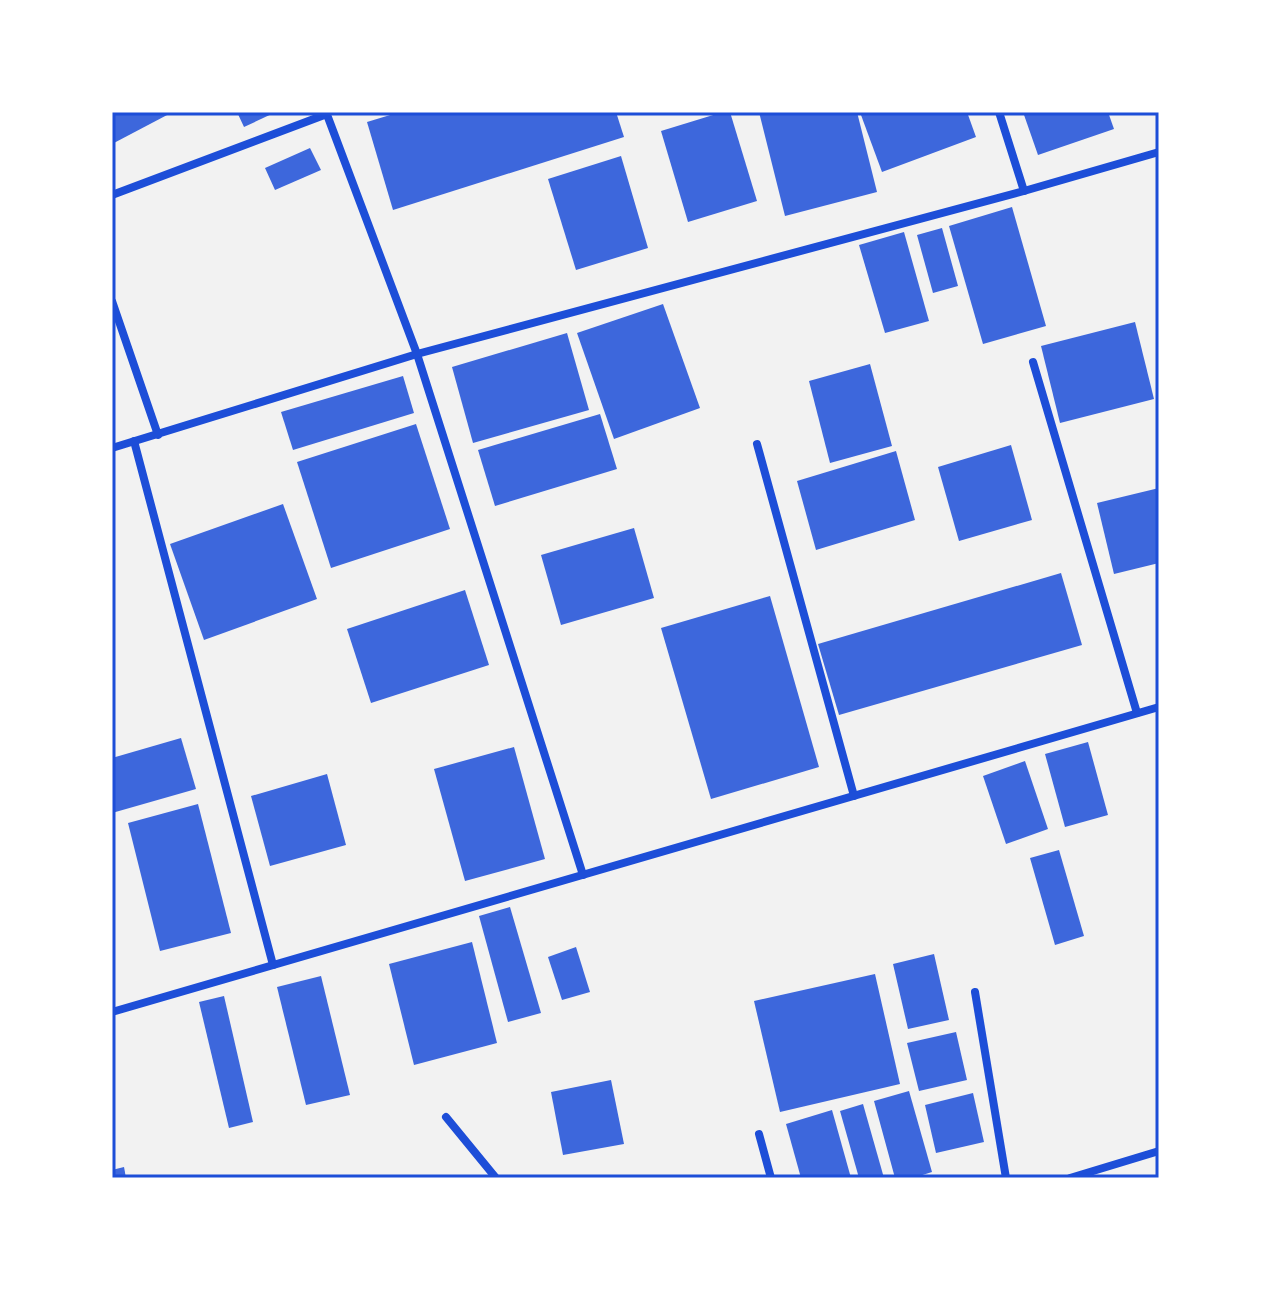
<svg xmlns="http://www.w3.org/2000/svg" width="1271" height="1290" viewBox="0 0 1271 1290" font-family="Spectral,serif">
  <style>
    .building { fill: #3d67dc }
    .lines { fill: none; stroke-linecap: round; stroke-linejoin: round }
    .minor { stroke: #1d4ed8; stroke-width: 8 }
    .neatline { fill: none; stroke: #1d4ed8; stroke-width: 3 }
  </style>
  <rect width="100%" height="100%" fill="#f2f2f2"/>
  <!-- building -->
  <g class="building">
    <path d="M 112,112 L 168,112 L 169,114 L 112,144 Z"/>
    <path d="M 237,112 L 276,112 L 244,127 Z"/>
    <path d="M 400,112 L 616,112 L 624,137 L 393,210 L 367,122 Z"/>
    <path d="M 723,112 L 730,112 L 757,201 L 688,222 L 661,131 Z"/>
    <path d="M 759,112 L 857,112 L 877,192 L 785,216 Z"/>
    <path d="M 869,112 L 967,112 L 976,137 L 882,172 L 861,115 Z"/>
    <path d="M 1023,112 L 1108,112 L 1114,129 L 1038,155 Z"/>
    <path d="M 310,148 L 321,170 L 275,190 L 265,168 Z"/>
    <path d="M 621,156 L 648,248 L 576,270 L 548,179 Z"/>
    <path d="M 1012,207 L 1046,326 L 983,344 L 949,226 Z"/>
    <path d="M 942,228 L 958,286 L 933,293 L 917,235 Z"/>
    <path d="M 904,232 L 929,321 L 885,333 L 859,245 Z"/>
    <path d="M 663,304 L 700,408 L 614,439 L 577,333 Z"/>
    <path d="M 1135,322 L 1154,399 L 1060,423 L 1041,346 Z"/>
    <path d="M 567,333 L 589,410 L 473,443 L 452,367 Z"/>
    <path d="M 870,364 L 892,446 L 830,463 L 809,381 Z"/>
    <path d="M 403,376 L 414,413 L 293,450 L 281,412 Z"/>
    <path d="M 600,414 L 617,469 L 495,506 L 478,450 Z"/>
    <path d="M 416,424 L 450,529 L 331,568 L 297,462 Z"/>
    <path d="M 1011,445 L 1032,520 L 959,541 L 938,467 Z"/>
    <path d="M 896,451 L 915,520 L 816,550 L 797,481 Z"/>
    <path d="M 1159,488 L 1159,563 L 1114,574 L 1097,503 Z"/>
    <path d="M 283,504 L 317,599 L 204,640 L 170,544 Z"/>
    <path d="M 634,528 L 654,598 L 561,625 L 541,555 Z"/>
    <path d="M 1061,573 L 1082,645 L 839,715 L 818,644 Z"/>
    <path d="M 465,590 L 489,665 L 371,703 L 347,629 Z"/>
    <path d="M 770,596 L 819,767 L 711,799 L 661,628 Z"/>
    <path d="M 181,738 L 196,789 L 112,813 L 112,758 Z"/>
    <path d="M 1088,742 L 1108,815 L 1065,827 L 1045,754 Z"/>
    <path d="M 514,747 L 545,859 L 465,881 L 434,769 Z"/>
    <path d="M 1025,761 L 1048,829 L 1006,844 L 983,776 Z"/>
    <path d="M 327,774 L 346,845 L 270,866 L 251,796 Z"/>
    <path d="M 198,804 L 231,933 L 160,951 L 128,823 Z"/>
    <path d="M 1059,850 L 1084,936 L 1055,945 L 1030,858 Z"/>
    <path d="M 510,907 L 541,1013 L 508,1022 L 479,916 Z"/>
    <path d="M 472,942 L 497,1043 L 414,1065 L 389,964 Z"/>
    <path d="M 576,947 L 590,992 L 562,1000 L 548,957 Z"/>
    <path d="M 934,954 L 949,1020 L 908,1029 L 893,964 Z"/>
    <path d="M 875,974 L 900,1084 L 780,1112 L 754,1001 Z"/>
    <path d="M 321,976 L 350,1095 L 306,1105 L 277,987 Z"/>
    <path d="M 224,996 L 253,1122 L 229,1128 L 199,1002 Z"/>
    <path d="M 956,1032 L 967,1080 L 919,1091 L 907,1043 Z"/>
    <path d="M 611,1080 L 624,1144 L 563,1155 L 551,1092 Z"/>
    <path d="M 909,1091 L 932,1172 L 913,1178 L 895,1178 L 874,1101 Z"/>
    <path d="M 973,1093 L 984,1142 L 936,1153 L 925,1105 Z"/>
    <path d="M 863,1104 L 884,1178 L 859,1178 L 840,1111 Z"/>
    <path d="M 832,1110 L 851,1178 L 801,1178 L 786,1124 Z"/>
    <path d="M 124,1167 L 126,1178 L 112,1178 L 112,1170 Z"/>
  </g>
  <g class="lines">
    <!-- minor -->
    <g class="minor">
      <path d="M 326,112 L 417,354 L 583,875"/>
      <path d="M 999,112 L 1024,191"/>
      <path d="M 112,195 L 327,114"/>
      <path d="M 112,301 L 158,435"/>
      <path d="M 1033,362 L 1137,713"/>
      <path d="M 134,441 L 273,965"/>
      <path d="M 757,444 L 854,796"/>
      <path d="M 112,448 L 417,354 L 1024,191 L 1159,152"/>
      <path d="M 975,992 L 1006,1178"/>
      <path d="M 112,1012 L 1159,707"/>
      <path d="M 446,1117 L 496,1178"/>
      <path d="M 759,1134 L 771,1178"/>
      <path d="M 1070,1178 L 1159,1151"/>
    </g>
  </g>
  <!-- border -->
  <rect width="1271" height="1290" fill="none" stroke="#ffffff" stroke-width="228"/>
  <rect x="114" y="114" width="1043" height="1062" class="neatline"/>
</svg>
